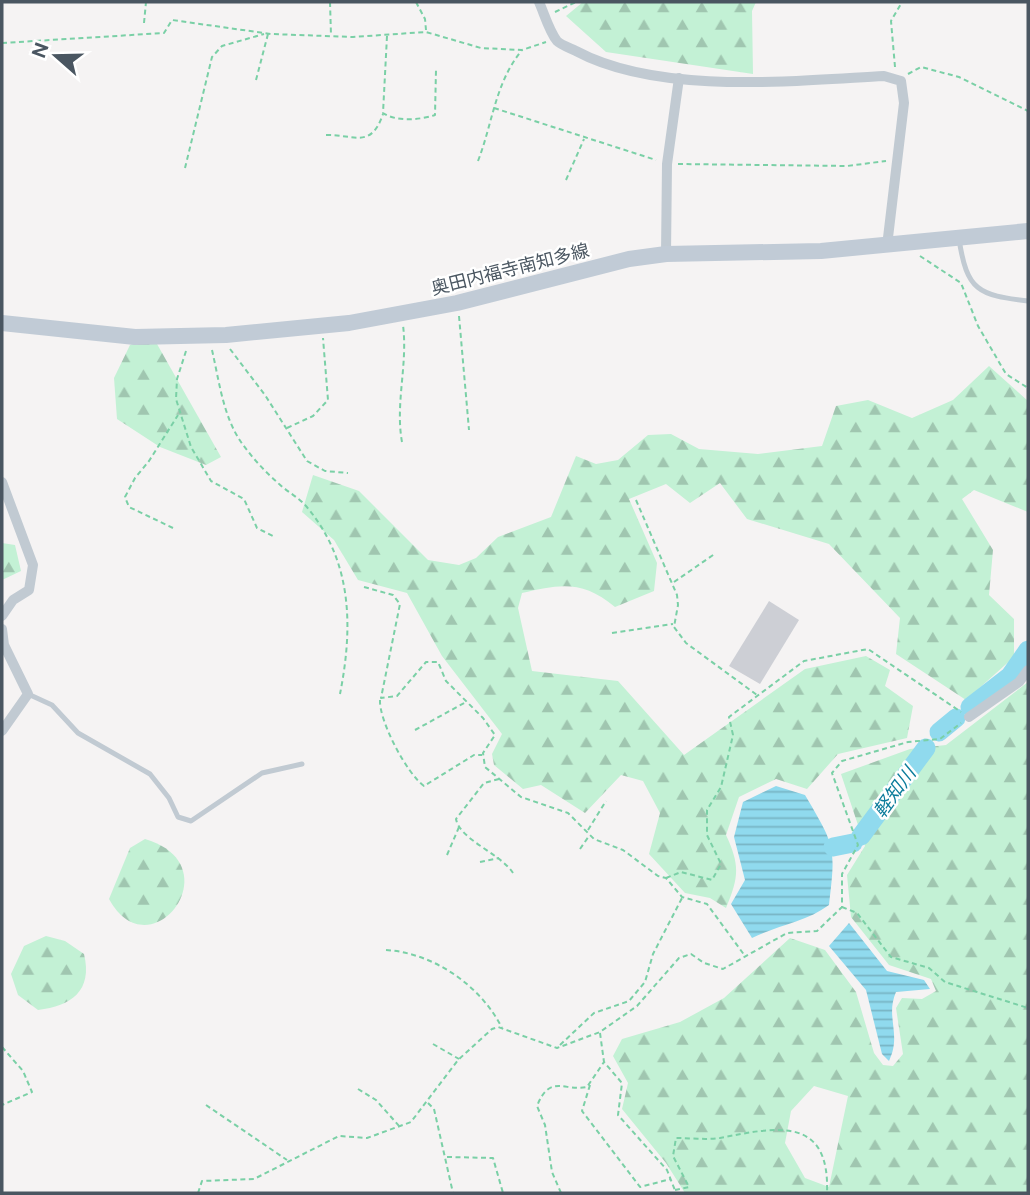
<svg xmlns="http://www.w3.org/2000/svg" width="1030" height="1195" viewBox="0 0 1030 1195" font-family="'Public Sans','Noto Sans JP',sans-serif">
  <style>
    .forest { fill: url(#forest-firs); fill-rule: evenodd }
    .water { fill: url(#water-rules) }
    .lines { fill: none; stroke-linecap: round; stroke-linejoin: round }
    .river { stroke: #90daee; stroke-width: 19 }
    .building { fill: #cdcfd5 }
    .path { stroke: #7ad0a6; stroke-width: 2; stroke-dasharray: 5 3.5; stroke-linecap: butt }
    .service { stroke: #c1cad2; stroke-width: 5 }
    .minor { stroke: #c1cad2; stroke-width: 10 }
    .secondary { stroke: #c1cbd6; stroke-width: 16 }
    .labels { text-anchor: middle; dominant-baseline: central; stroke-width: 5; stroke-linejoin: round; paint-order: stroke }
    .street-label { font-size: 18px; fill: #4a5661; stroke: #fff }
    .water-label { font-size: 19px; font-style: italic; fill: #0c7c9b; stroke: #fff }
  </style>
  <defs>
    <pattern id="forest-firs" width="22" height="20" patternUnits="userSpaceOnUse" patternTransform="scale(1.75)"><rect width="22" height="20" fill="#c3f1d5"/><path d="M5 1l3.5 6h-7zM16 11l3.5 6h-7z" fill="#a0c6b0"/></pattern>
    <pattern id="water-rules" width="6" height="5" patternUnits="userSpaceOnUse" patternTransform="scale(1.75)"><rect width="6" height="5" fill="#90daee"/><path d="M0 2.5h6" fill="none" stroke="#78b4c4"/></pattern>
  </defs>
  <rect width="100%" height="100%" fill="#f5f3f3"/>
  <!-- forest -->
  <g class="forest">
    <path d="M 583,2 L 756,2 L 752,11 L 753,74 L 606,52 L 566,16 Z"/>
    <path d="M 144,339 L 157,344 L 221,457 L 206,465 L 160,447 L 117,419 L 114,378 L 130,345 Z"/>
    <path d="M 989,366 L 1028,401 L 1028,512 L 974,490 L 962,499 L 993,550 L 989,595 L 1014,619 L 1014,657 L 966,700 L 896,654 L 900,618 L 829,544 L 747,519 L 720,483 L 690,503 L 666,484 L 629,499 L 657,563 L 654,591 L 615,607 C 583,580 560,584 522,593 L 518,608 L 532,671 L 618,681 L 684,755 L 805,669 L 866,656 L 890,670 L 885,686 L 913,706 L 907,738 L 838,754 L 807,789 L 776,779 L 739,797 L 726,835 C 740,865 739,877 726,908 L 710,898 L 685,893 L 649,854 L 660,813 L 643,781 L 621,775 L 585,813 L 541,785 L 523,789 L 494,765 L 492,754 L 502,734 L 442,656 L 407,593 L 358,580 L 334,540 L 302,512 L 313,475 L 359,491 L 428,560 L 459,565 L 476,558 L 498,537 L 551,517 L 576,456 L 596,464 L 618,460 L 648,435 L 671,434 L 699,449 L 758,454 L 822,446 L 836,406 L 868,400 L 912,418 L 953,400 Z"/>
    <path d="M 2,543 L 15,545 L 21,571 L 2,580 Z"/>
    <path d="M 1028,682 L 1028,1193 L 685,1193 L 666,1163 L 622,1109 L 628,1083 L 613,1056 L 622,1039 L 680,1022 L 724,998 L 790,938 L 825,950 L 856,992 L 874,1053 L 883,1065 L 893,1066 L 903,1054 L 896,1008 L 902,998 L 922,999 L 936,991 L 931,979 L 889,965 L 851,917 L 847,875 L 865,846 L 841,774 L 910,749 L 946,745 ZM 814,1086 L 848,1096 L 829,1187 L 805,1178 L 785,1143 L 791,1111 Z"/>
    <path d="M 145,839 C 234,865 150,974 109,899 L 130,848 Z"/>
    <path d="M 46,936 L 65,941 L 84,954 C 93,991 71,1006 38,1010 L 18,995 L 11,974 L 24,946 Z"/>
  </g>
  <!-- water -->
  <g class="water">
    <path d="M 776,786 L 805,795 C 835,846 836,846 829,905 C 806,922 778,925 752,938 L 731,904 L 745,880 L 734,837 L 743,802 Z"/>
    <path d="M 849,923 L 887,971 L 924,980 L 930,989 L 896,992 C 885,1017 902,1034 889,1061 L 882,1054 L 866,990 L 829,946 Z"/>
  </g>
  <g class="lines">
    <!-- river -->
    <g class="river">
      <path d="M 970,707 L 1010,676 L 1028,650"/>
      <path d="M 939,732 L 956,718"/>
      <path d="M 861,836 L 926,748"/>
      <path d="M 833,847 L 853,843"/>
    </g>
  </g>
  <!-- building -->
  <path class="building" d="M 769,601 L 799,620 L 760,684 L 729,666 Z"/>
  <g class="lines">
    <!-- path -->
    <g class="path">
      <path d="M 330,2 L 331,35"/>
      <path d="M 416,2 L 425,19 L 426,30"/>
      <path d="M 555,12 L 576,2"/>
      <path d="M 144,23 L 146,2"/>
      <path d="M 387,36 L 383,113 C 396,122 420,120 435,115 L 436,70"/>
      <path d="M 2,43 L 164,33 L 172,20 L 271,34 L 353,37 L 426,32 L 481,48 L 522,50 L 546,42"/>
      <path d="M 895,67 L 891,21 L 902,2"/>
      <path d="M 908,74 L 921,67 L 959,77 L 1028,111"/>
      <path d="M 256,80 L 268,34"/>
      <path d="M 494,108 L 656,160"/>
      <path d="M 326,135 C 353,134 371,150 383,114"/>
      <path d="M 478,161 C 493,122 495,83 522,50"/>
      <path d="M 678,164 L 847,166 L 886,161"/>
      <path d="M 185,168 L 212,57 L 222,46 L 264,34"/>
      <path d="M 566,180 L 584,139"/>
      <path d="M 920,256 L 961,283 L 978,326 L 1006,374 L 1028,388"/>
      <path d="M 459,316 L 469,430"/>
      <path d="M 230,349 L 265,395 L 307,461 L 325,471 L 348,473"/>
      <path d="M 212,350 C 219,380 223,416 241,442 C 251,456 264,471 277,482 C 286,491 298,497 306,506 C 353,561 353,628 340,694"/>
      <path d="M 186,351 L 177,379 L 176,399 L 191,447 L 211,481 L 244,499 L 257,528 L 275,537"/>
      <path d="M 287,428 L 313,416 L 328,400 L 323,338"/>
      <path d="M 402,442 C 395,403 408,365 403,325"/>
      <path d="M 636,500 L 677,595 L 678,605 L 674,627 L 686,643 L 757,695"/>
      <path d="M 173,528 L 129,507 L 125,497 L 135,478 L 149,461 L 178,415"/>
      <path d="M 674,582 L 716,553"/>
      <path d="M 364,587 L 393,595 L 400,604 L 381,698 L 397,696 L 426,662 L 438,662 L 446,681 L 483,718 L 495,735 L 483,753 L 485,767 L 521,797 L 568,813 L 594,839 L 623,850 L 658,876 L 666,878 L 682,897 L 707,904 L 745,956"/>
      <path d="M 612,633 L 673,624"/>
      <path d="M 380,700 C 379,721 407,774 424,786 L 474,755 L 482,755"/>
      <path d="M 415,730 L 466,702"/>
      <path d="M 499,779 L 484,783 L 456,819 C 460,840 500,853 513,873"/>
      <path d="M 588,830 L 606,801"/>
      <path d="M 580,849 L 589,836"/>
      <path d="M 447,855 L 459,827"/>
      <path d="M 480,862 L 499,858"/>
      <path d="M 666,878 L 681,872 L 712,880 L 721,864 L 707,835 L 707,810 L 721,787 L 733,735 L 729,717 L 804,661 L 868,649 L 961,712"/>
      <path d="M 842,907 L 857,913 L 891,957 L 929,968 L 945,982 L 1028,1008"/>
      <path d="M 386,950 C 434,953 481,986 502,1028"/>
      <path d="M 600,1033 L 604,1062 L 622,1083 L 618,1115 L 667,1170 L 676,1193"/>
      <path d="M 433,1044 L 459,1059"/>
      <path d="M 560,1045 L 594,1013 L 629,1001 L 645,982 L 653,954 L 682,898"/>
      <path d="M 2,1047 L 23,1071 L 32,1092 L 2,1105"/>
      <path d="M 590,1085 L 582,1111 L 640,1187 L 671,1179"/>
      <path d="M 358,1089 L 376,1100 L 400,1127"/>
      <path d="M 428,1103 L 434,1109 L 453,1193"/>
      <path d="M 206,1105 L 287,1160"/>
      <path d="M 447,1157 L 493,1158 L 503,1193"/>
      <path d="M 675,1190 L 689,1187 L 673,1156 L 676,1138 C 690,1138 706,1140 720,1138 C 776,1127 830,1115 827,1193"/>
      <path d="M 198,1193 L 202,1181 L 254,1179 L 339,1136 L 367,1138 L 411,1122 L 458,1060 L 492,1029 L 498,1027 L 557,1048 L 600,1032 L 637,1006 L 679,958 L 691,954 L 704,963 L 723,969 L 787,933 L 817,931 L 842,907 L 842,874 L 858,845 L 832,773 L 842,761 L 908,742 L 940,739 L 961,723"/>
      <path d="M 561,1193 L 552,1172 L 545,1125 L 537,1106 C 550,1073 565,1092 587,1087 L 604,1062"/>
    </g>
    <!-- service -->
    <g class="service">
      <path d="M 959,239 C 967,291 978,295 1028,301"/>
      <path d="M 28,694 L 52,705 L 78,733 L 150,774 L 169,798 L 178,817 L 191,821 L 262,773 L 302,764"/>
    </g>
    <!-- minor -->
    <g class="minor">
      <path d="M 539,2 C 544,13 549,31 557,41 C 561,45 570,48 576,51 C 658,95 792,81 884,76 L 901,81 L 904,103 L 887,246"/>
      <path d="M 666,254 L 667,164 L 679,78"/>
      <path d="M 2,482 L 33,565 L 29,590 L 13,600 L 2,616"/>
      <path d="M 2,629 L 4,645 L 28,694 L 2,731"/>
      <path d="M 969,717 L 1019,682 L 1028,670"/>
    </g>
    <!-- secondary -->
    <path class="secondary" d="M 2,323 L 135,337 L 226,335 L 349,323 L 457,303 L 629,259 L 666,254 L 821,251 L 1028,231"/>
  </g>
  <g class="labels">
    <!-- street labels -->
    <g class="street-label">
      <text transform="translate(510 269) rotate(-14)">奥田内福寺南知多線</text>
    </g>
    <!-- water labels -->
    <g class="water-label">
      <text transform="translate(894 792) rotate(-54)">軽知川</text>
    </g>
  </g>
  <!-- border -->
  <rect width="1030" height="1195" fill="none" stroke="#4a5661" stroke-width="7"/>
  <!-- north arrow -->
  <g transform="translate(56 56) rotate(290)" stroke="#ffffff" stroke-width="5" paint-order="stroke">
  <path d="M0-5L12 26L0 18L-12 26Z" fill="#4a5661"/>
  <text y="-10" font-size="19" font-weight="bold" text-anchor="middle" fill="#4a5661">N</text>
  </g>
</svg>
